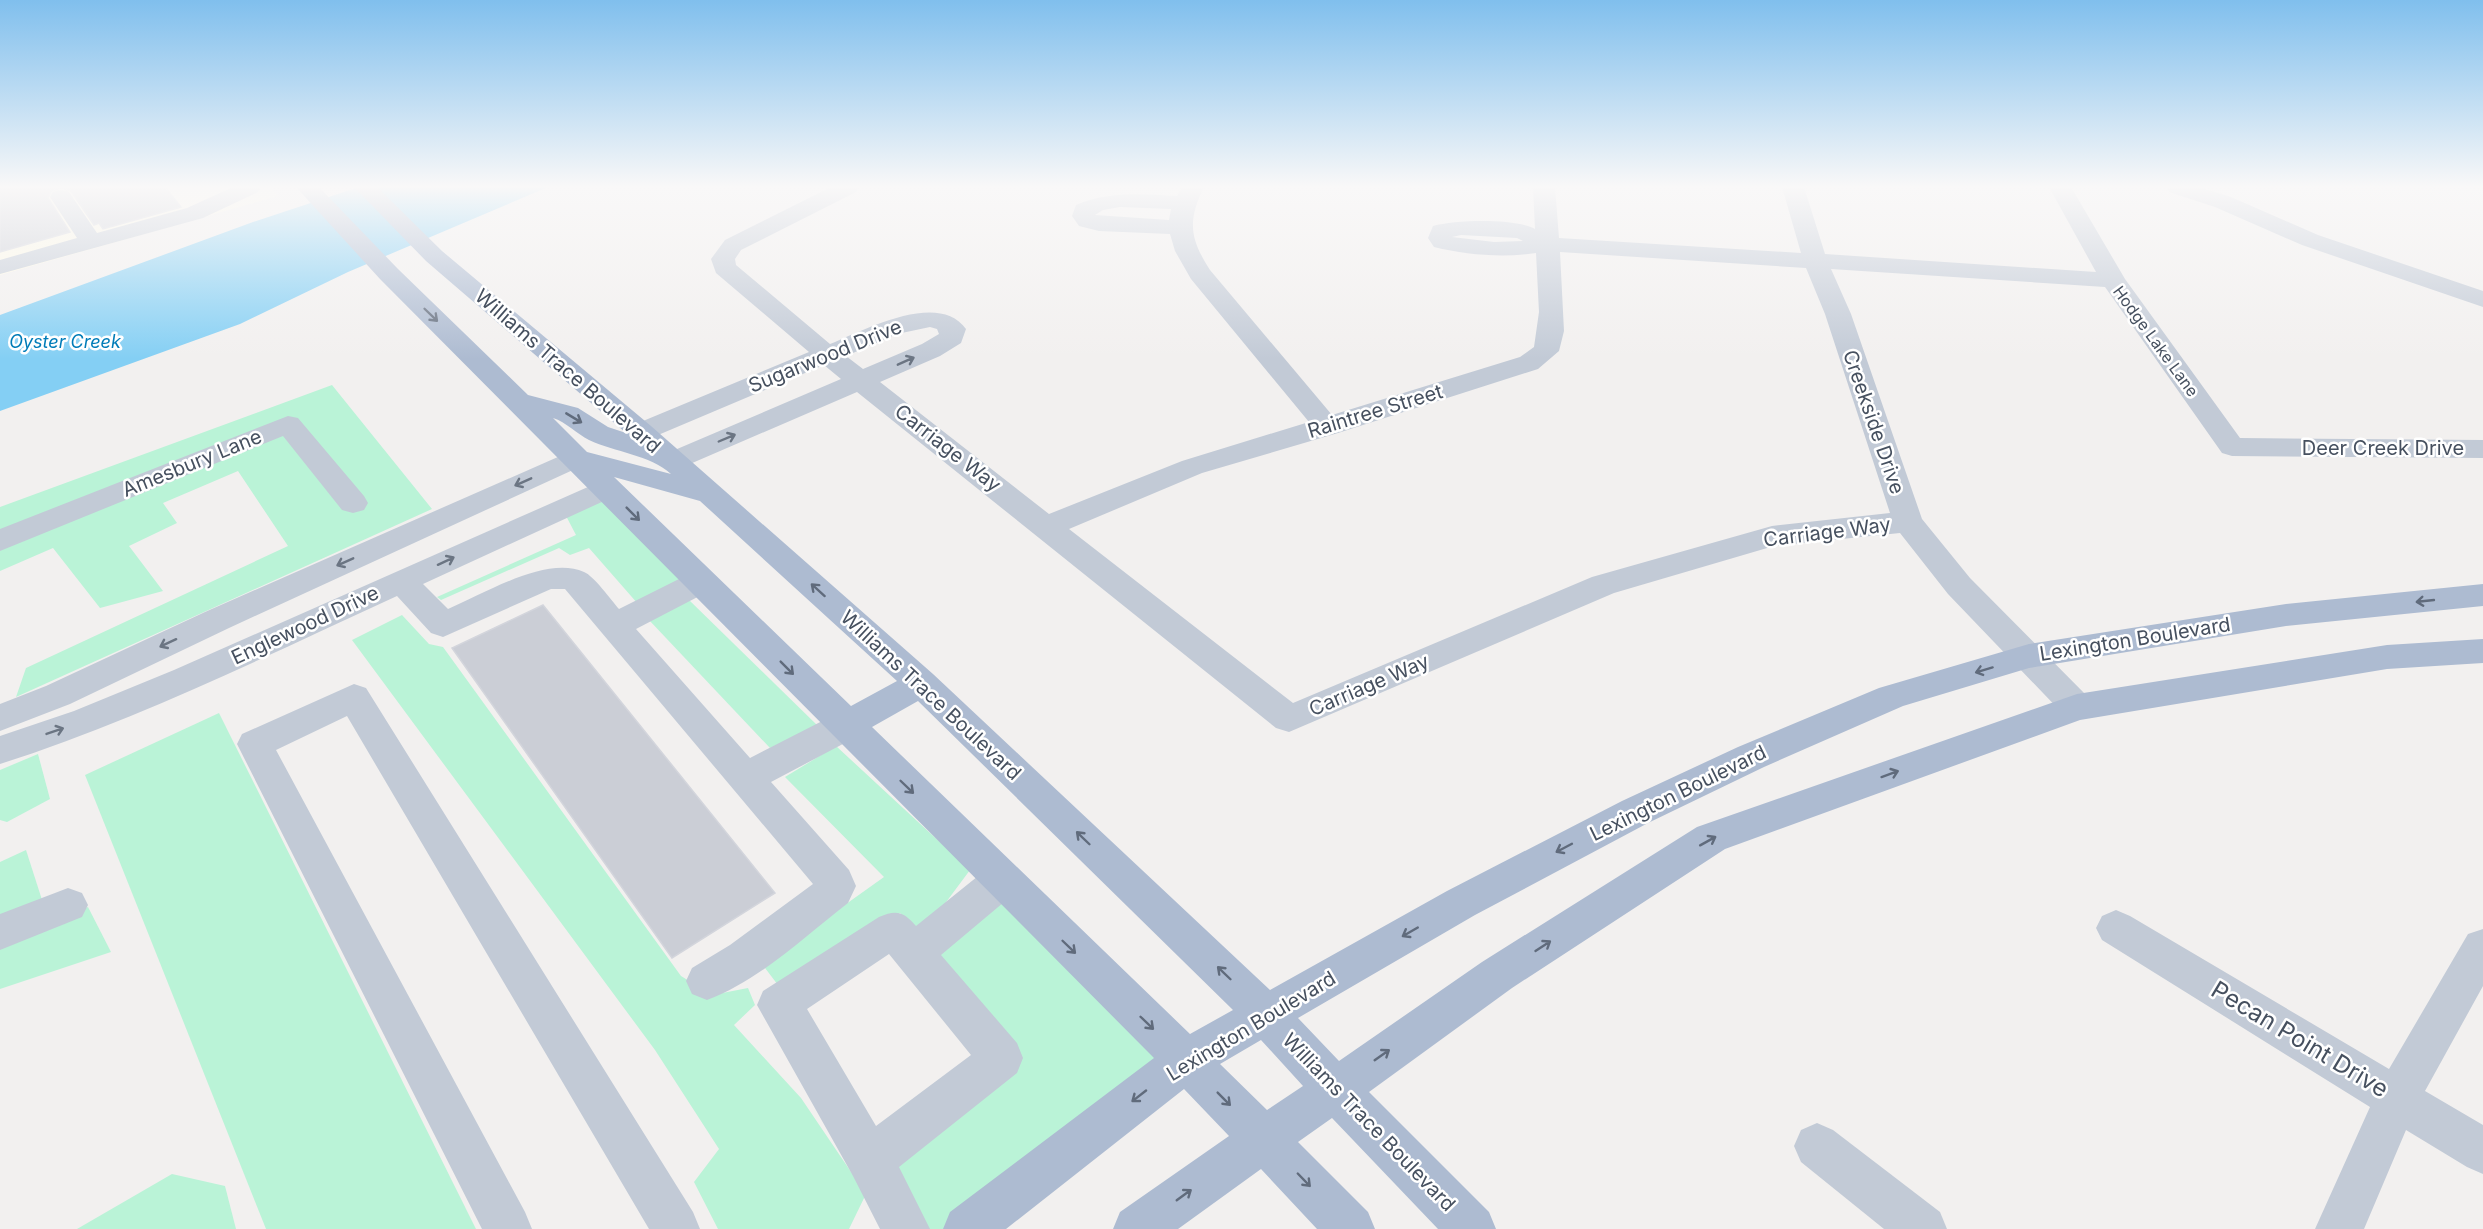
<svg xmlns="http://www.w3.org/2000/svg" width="2483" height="1229" viewBox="0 0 2483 1229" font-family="Inter,sans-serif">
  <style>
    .commercial { fill: #fefae8 }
    .green { fill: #baf3d7 }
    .water { fill: #84cff4 }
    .building { fill: #cbced6; stroke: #d3d5dc; stroke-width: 1.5 }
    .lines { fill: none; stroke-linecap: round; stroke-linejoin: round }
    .minor { fill: #c2cad6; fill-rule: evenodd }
    .major { fill: #adbbd1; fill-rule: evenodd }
    .oneway { stroke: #606b7c }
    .oneway2 { stroke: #6b7583 }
    .labels { text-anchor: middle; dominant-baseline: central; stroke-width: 5; stroke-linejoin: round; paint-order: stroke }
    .far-street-label { font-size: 16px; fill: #46505f; stroke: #fff }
    .far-water-label { font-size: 18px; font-style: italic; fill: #007cb8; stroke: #fff }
    .street-label { font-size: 20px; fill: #46505f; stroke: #fff }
    .near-street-label { font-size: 24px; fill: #46505f; stroke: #fff }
  </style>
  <rect width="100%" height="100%" fill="#f2f0ef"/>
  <!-- commercial -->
  <path class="commercial" d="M 0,187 L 269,187 L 278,196 L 0,275 Z"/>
  <!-- green -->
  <g class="green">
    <path d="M 332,385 L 432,509 L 16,697 L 26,668 L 288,546 L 238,471 L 163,503 L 177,523 L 129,546 L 163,591 L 100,608 L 53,548 L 0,571 L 0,507 Z"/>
    <path d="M 600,500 L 687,581 L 638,604 L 589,548 L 570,555 L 559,548 L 441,600 L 437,597 L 576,535 L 565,514 Z"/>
    <path d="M 688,599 L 818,726 L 770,748 L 649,620 Z"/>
    <path d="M 402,615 L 429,644 L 443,647 L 681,976 L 712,995 L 748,988 L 755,1005 L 734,1025 L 801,1098 L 866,1194 L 849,1229 L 718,1229 L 694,1182 L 719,1149 L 655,1050 L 352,640 Z"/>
    <path d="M 219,713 L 476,1229 L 266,1229 L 85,775 Z"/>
    <path d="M 836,746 L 970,870 L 932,921 L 916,931 L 900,913 L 781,989 L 762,964 L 884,877 L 785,777 Z"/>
    <path d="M 38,754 L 50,799 L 7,822 L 0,820 L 0,770 Z"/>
    <path d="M 26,850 L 43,903 L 0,919 L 0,862 Z"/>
    <path d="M 1001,892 L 1171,1060 L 945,1229 L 920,1229 L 887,1162 L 1017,1063 L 929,954 Z"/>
    <path d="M 88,907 L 111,952 L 0,989 L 0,945 Z"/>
    <path d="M 172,1174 L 225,1186 L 236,1229 L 77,1229 Z"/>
  </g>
  <!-- water -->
  <path class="water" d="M 359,187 L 548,187 L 348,272 L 240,324 L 0,411 L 0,315 L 253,222 Z"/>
  <!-- building -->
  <g class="building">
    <path d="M 0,187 L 165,187 L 181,207 L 103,229 L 99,223 L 94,225 L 71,191 L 60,188 L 51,191 L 48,198 L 70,232 L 0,252 Z"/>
    <path d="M 543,605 L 775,893 L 672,958 L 452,648 Z"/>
  </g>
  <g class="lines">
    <!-- minor -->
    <g class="minor">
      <path d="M 233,187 L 261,187 L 258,192 L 203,218 L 0,274 L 0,260 L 77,238 L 50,197 L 53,192 L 61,190 L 69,192 L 97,233 L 187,208 Z"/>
      <path d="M 831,187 L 859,187 L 856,192 L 741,250 L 735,259 L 736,265 L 830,344 C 864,330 939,290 966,329 L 961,343 L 940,356 L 880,382 L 1049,514 L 1182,461 L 1309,422 L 1191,279 L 1175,251 L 1170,234 L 1099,231 L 1079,226 L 1072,216 L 1076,205 C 1109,191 1142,194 1177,196 L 1182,187 L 1204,187 C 1187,221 1190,239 1210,270 L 1332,415 L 1520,357 L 1534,347 L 1539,312 L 1536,253 C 1502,258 1467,255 1434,247 L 1428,238 L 1433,226 C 1456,220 1514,218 1535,229 L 1533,187 L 1555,187 L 1559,238 L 1801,253 L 1782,187 L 1804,187 L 1825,254 L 2096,272 L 2049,187 L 2071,187 L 2125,279 L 2240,438 L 2483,440 L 2483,458 L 2232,456 L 2222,453 L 2105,287 L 1831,269 L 1851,314 L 1922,519 L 1970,578 L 2089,698 L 2095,707 L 2089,716 L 2077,720 L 2065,716 L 1948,594 L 1900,533 L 1774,546 L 1614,593 L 1289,732 L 1276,728 L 857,392 L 683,467 L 673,470 L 663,467 L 658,461 L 663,455 L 841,379 L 824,365 L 651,438 L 641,441 L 631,438 L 627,432 L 631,426 L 809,352 L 716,273 L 711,259 L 725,240 ZM 1120,207 L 1171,209 L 1169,220 L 1095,215 L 1103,210 ZM 1461,235 L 1517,238 L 1523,241 L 1494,242 L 1452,237 ZM 1560,252 L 1806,268 L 1825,314 L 1890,513 L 1772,526 L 1592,577 L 1293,703 L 1069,529 L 1202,473 L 1338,433 L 1538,369 L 1559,351 L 1564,331 ZM 930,327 L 937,329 L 939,334 L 922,344 L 863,369 L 846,356 L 897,334 Z"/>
      <path d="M 2166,187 L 2199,187 L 2231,197 L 2318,235 L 2483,291 L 2483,307 L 2302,245 L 2215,207 L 2169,192 Z"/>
      <path d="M 288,416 L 298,418 L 364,496 L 368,503 L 364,510 L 353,513 L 342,510 L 283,436 L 0,551 L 0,529 Z"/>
      <path d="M 576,449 L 586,452 L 591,458 L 586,464 L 229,628 L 70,704 L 0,731 L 0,704 L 46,686 L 205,612 Z"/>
      <path d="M 606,479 L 617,481 L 621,488 L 617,495 L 423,584 L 448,609 C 484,594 546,555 584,572 C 594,576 611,600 619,609 L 689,574 L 700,571 L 711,574 L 716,582 L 711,590 L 636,629 L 750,758 L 832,716 L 845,712 L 858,716 L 863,726 L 858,736 L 771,782 L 849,870 L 856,886 L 848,903 C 804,937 760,980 707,1000 L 692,994 L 686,981 L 692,968 L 730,945 L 813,884 L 565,589 L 551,589 L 443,637 L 431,633 L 397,596 C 266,656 137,720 0,764 L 0,736 L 74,711 L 174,670 Z"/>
      <path d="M 354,684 L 366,688 L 693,1212 L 700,1229 L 649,1229 L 347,716 L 276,750 L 525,1212 L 532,1229 L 482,1229 L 237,744 L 242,734 Z"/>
      <path d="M 1002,863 L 1016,868 L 1022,880 L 1016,892 L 941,955 L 1017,1043 L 1023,1058 L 1017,1073 L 899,1167 L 930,1229 L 880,1229 L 853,1176 L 757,1005 L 763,991 L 879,917 C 896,910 903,911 916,926 L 988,868 ZM 889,954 L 971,1055 L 876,1126 L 807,1009 Z"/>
      <path d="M 68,888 L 82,893 L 88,905 L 82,917 L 0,950 L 0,914 Z"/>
      <path d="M 2116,910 L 2130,916 L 2389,1069 L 2468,934 L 2483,929 L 2483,986 L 2425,1091 L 2483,1125 L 2483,1174 L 2467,1167 L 2406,1130 L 2364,1229 L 2315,1229 L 2370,1107 L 2102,940 L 2096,928 L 2102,916 Z"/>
      <path d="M 1817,1123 L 1833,1130 L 1940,1212 L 1947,1229 L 1884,1229 L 1801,1162 L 1794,1146 L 1801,1130 Z"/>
    </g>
    <!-- major -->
    <path class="major" d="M 296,187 L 319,187 L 398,269 L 528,395 L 578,408 L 608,427 L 626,433 L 426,261 L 354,187 L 377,187 L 442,251 L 651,426 L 933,674 L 1270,990 L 1447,891 L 1622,801 L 1738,747 L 1879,688 L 2029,644 L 2286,604 L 2483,584 L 2483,606 L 2286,626 L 2029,668 L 1903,706 L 1764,767 L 1648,823 L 1475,915 L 1298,1018 L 1339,1061 L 1482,962 L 1697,827 L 2077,694 L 2387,645 L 2483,639 L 2483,663 L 2387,669 L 2080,720 L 1725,849 L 1512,988 L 1369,1092 L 1489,1212 L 1496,1229 L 1438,1229 L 1332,1118 L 1298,1142 L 1368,1212 L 1375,1229 L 1317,1229 L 1261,1169 L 1178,1229 L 1113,1229 L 1120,1212 L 1229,1136 L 1184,1089 L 1006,1229 L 943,1229 L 950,1212 L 1154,1058 L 380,279 ZM 553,418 C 566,422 577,434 589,440 C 615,452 650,455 671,474 L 587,452 ZM 614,477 L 700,501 L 897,681 L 851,706 ZM 918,701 L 1233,1010 L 1190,1034 L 872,727 ZM 1261,1040 L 1303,1086 L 1267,1110 L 1220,1064 Z"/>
  </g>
  <!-- one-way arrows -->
  <defs><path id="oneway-shaft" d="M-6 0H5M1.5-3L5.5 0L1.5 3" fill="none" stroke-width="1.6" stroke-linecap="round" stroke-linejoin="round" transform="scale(1.5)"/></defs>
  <g class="oneway">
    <use href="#oneway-shaft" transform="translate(431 315) rotate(44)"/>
    <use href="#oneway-shaft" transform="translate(574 418) rotate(31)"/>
    <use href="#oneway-shaft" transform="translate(633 514) rotate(45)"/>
    <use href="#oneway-shaft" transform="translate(818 590) rotate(-138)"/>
    <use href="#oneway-shaft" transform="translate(2425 601) rotate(174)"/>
    <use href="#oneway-shaft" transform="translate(787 668) rotate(45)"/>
    <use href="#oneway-shaft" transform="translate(1984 670) rotate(163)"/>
    <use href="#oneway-shaft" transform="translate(1890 774) rotate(-20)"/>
    <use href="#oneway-shaft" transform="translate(907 787) rotate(44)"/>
    <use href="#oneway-shaft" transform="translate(1083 838) rotate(-136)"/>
    <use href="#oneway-shaft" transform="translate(1708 841) rotate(-29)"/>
    <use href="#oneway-shaft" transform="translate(1564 848) rotate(152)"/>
    <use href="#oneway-shaft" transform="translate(1410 932) rotate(150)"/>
    <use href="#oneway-shaft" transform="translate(1543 946) rotate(-33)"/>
    <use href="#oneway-shaft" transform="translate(1069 947) rotate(44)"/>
    <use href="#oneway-shaft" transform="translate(1224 973) rotate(-136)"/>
    <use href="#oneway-shaft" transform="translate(1147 1023) rotate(44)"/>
    <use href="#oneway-shaft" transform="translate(1382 1055) rotate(-35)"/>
    <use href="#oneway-shaft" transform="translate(1139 1096) rotate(142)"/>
    <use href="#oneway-shaft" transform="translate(1224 1099) rotate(45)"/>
    <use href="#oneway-shaft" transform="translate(1304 1180) rotate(46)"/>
    <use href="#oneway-shaft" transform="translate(1184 1195) rotate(-36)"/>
  </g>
  <g class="oneway2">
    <use href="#oneway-shaft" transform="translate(906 361) rotate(-24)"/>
    <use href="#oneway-shaft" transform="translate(727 438) rotate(-23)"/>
    <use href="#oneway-shaft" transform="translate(523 482) rotate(156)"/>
    <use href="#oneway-shaft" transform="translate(446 561) rotate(-25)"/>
    <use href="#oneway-shaft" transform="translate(345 562) rotate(156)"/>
    <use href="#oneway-shaft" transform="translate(168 643) rotate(155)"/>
    <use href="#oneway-shaft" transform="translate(55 731) rotate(-19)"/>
  </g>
  <!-- sky -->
  <linearGradient id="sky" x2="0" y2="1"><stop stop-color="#80bfed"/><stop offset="0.52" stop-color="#f9f8f8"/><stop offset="1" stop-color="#f9f8f8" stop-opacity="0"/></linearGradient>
  <rect width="2483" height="359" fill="url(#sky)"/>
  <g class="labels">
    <!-- far-street labels -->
    <g class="far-street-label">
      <text transform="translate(2156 341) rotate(54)">Hodge Lake Lane</text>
    </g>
    <!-- far-water labels -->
    <g class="far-water-label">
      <text x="65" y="341">Oyster Creek</text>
    </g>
    <!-- street labels -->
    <g class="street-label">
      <text transform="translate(825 356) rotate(-22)">Sugarwood Drive</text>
      <text transform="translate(568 371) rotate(41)">Williams Trace Boulevard</text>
      <text transform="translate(1375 411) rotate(-17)">Raintree Street</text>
      <text transform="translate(1874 422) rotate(71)">Creekside Drive</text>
      <text transform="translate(948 448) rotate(38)">Carriage Way</text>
      <text x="2383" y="448">Deer Creek Drive</text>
      <text transform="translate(192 463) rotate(-22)">Amesbury Lane</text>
      <text transform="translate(1827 532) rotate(-7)">Carriage Way</text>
      <text transform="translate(305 625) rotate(-25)">Englewood Drive</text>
      <text transform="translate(2135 639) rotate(-9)">Lexington Boulevard</text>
      <text transform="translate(1369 685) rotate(-23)">Carriage Way</text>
      <text transform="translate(931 695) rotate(43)">Williams Trace Boulevard</text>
      <text transform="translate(1678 793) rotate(-26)">Lexington Boulevard</text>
      <text transform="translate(1251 1026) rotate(-31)">Lexington Boulevard</text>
      <text transform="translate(1369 1122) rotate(46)">Williams Trace Boulevard</text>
    </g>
    <!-- near-street labels -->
    <g class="near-street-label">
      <text transform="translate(2300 1039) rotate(31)">Pecan Point Drive</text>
    </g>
  </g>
</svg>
